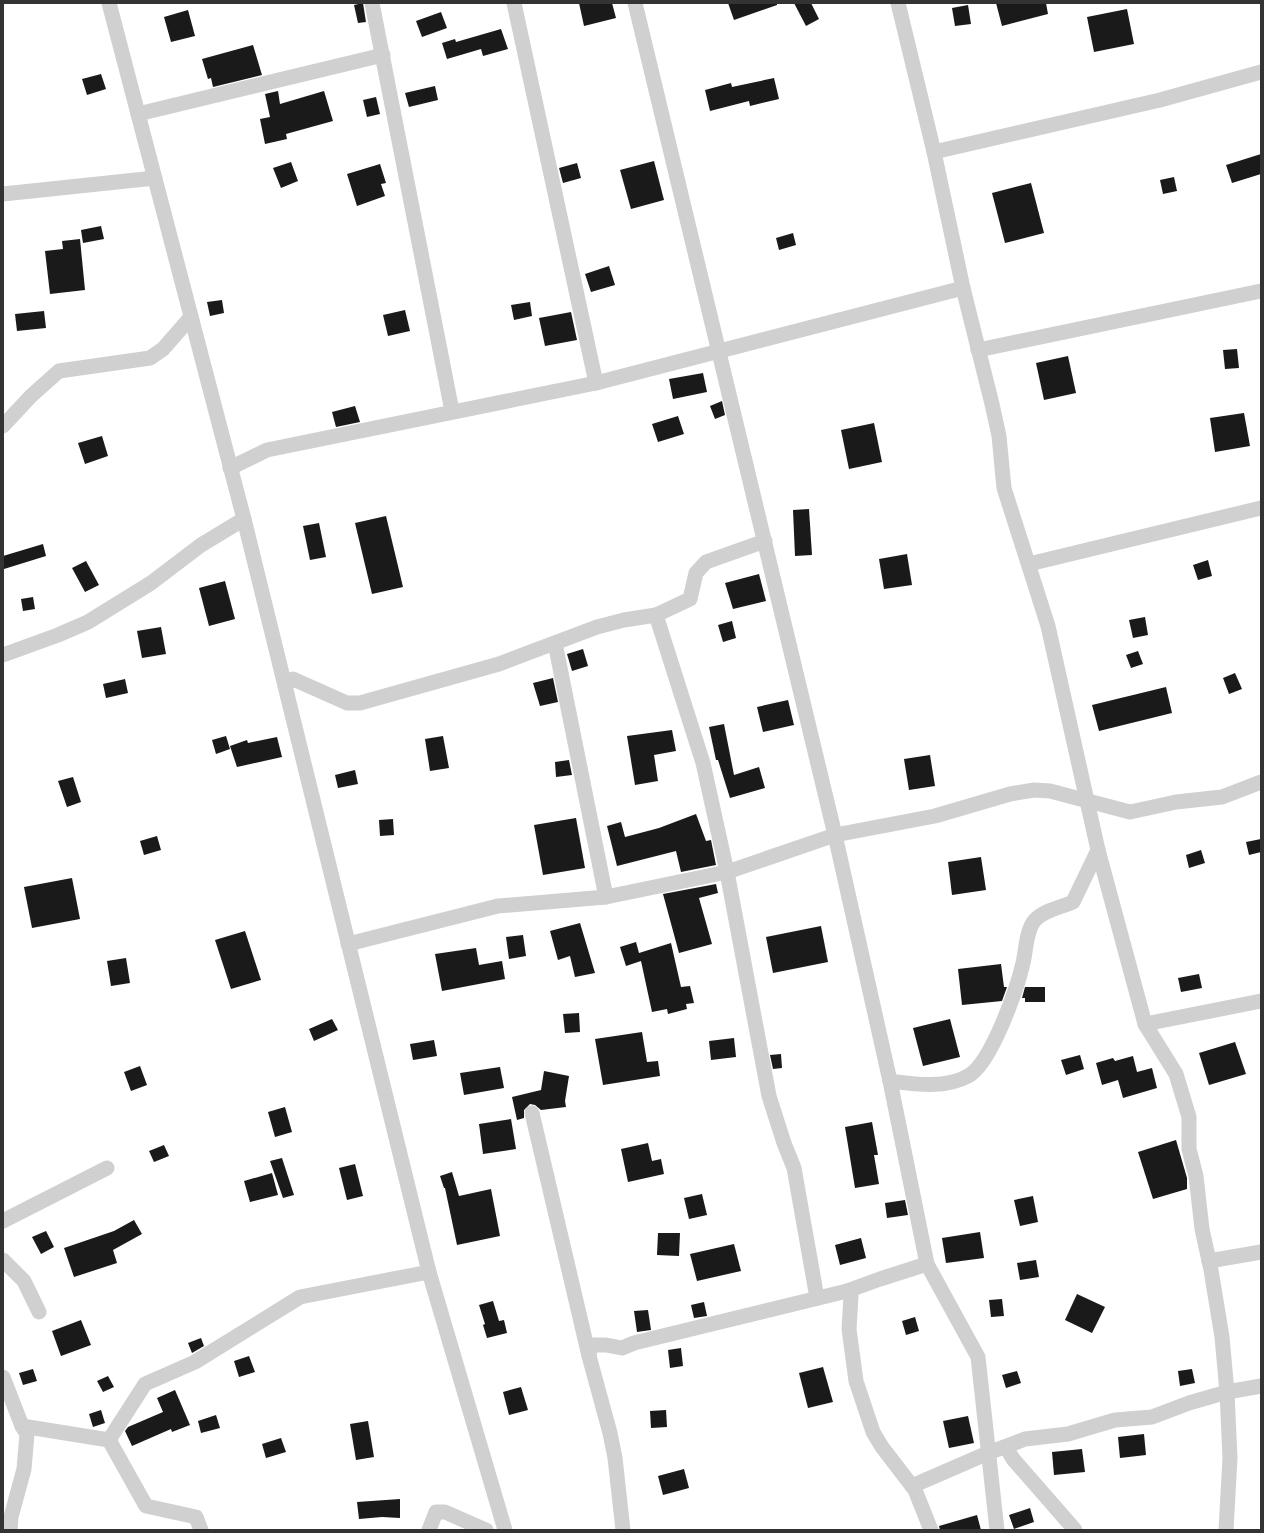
<svg xmlns="http://www.w3.org/2000/svg" width="1264" height="1533" viewBox="0 0 1264 1533" font-family="Poppins,sans-serif">
  <style>
    .building { fill: #1a1a1a }
    .lines { fill: none; stroke-linecap: round; stroke-linejoin: round }
    .minor { stroke: #d0d0d0; stroke-width: 15 }
  </style>
  <rect width="100%" height="100%" fill="#fff"/>
  <!-- building -->
  <g class="building">
    <path d="M 363,3 L 366,22 L 358,23 L 354,5 Z"/>
    <path d="M 579,3 L 612,3 L 616,18 L 584,26 Z"/>
    <path d="M 728,3 L 777,3 L 777,5 L 734,20 Z"/>
    <path d="M 794,3 L 811,3 L 819,19 L 806,26 Z"/>
    <path d="M 996,3 L 1046,3 L 1048,14 L 1002,26 Z"/>
    <path d="M 968,5 L 971,24 L 955,26 L 952,8 Z"/>
    <path d="M 1127,9 L 1134,44 L 1094,52 L 1087,17 Z"/>
    <path d="M 188,10 L 195,36 L 171,42 L 164,17 Z"/>
    <path d="M 441,12 L 447,28 L 422,37 L 416,21 Z"/>
    <path d="M 501,29 L 508,49 L 483,56 L 481,49 L 447,59 L 442,43 L 455,39 L 456,42 Z"/>
    <path d="M 253,45 L 262,75 L 213,87 L 211,78 L 208,79 L 202,59 Z"/>
    <path d="M 101,74 L 106,89 L 87,95 L 82,79 Z"/>
    <path d="M 774,78 L 779,99 L 750,106 L 749,101 L 710,111 L 705,90 L 731,83 L 732,87 Z"/>
    <path d="M 435,86 L 438,100 L 409,107 L 405,93 Z"/>
    <path d="M 278,91 L 280,104 L 324,91 L 333,121 L 286,134 L 287,139 L 265,144 L 260,119 L 270,117 L 265,94 Z"/>
    <path d="M 376,97 L 380,114 L 367,117 L 363,100 Z"/>
    <path d="M 1261,154 L 1261,174 L 1232,183 L 1226,165 Z"/>
    <path d="M 654,161 L 664,200 L 631,209 L 620,170 Z"/>
    <path d="M 291,162 L 298,181 L 281,188 L 273,168 Z"/>
    <path d="M 577,163 L 581,178 L 563,183 L 559,168 Z"/>
    <path d="M 380,164 L 386,183 L 381,184 L 385,196 L 357,206 L 347,174 Z"/>
    <path d="M 1174,177 L 1177,191 L 1163,194 L 1160,180 Z"/>
    <path d="M 1031,183 L 1044,233 L 1005,243 L 992,193 Z"/>
    <path d="M 101,226 L 104,239 L 83,243 L 81,230 Z"/>
    <path d="M 793,233 L 796,245 L 779,250 L 776,238 Z"/>
    <path d="M 80,239 L 85,290 L 50,294 L 45,251 L 63,249 L 62,241 Z"/>
    <path d="M 609,266 L 615,285 L 591,292 L 585,274 Z"/>
    <path d="M 222,300 L 224,313 L 210,316 L 207,302 Z"/>
    <path d="M 530,302 L 532,316 L 514,320 L 511,305 Z"/>
    <path d="M 405,310 L 410,331 L 388,336 L 383,315 Z"/>
    <path d="M 44,311 L 46,328 L 17,331 L 15,314 Z"/>
    <path d="M 571,312 L 577,340 L 545,346 L 539,318 Z"/>
    <path d="M 1237,349 L 1239,368 L 1225,369 L 1223,350 Z"/>
    <path d="M 1068,356 L 1076,393 L 1044,400 L 1036,363 Z"/>
    <path d="M 703,373 L 707,392 L 673,399 L 669,379 Z"/>
    <path d="M 722,401 L 725,415 L 715,419 L 710,406 Z"/>
    <path d="M 355,406 L 360,422 L 336,427 L 332,412 Z"/>
    <path d="M 1244,413 L 1250,446 L 1215,452 L 1210,418 Z"/>
    <path d="M 678,416 L 684,434 L 658,442 L 652,424 Z"/>
    <path d="M 874,423 L 882,462 L 849,469 L 841,430 Z"/>
    <path d="M 102,436 L 108,456 L 85,464 L 78,443 Z"/>
    <path d="M 809,509 L 812,555 L 795,556 L 793,510 Z"/>
    <path d="M 386,516 L 403,587 L 372,594 L 355,523 Z"/>
    <path d="M 319,523 L 326,557 L 310,560 L 303,526 Z"/>
    <path d="M 43,544 L 46,556 L 4,569 L 3,556 Z"/>
    <path d="M 907,554 L 912,585 L 884,589 L 879,559 Z"/>
    <path d="M 1208,560 L 1212,576 L 1198,580 L 1193,565 Z"/>
    <path d="M 86,561 L 99,585 L 85,592 L 72,568 Z"/>
    <path d="M 759,574 L 766,601 L 733,609 L 725,583 Z"/>
    <path d="M 225,581 L 235,619 L 209,626 L 199,588 Z"/>
    <path d="M 33,597 L 35,609 L 23,611 L 21,599 Z"/>
    <path d="M 1145,617 L 1148,635 L 1133,638 L 1129,620 Z"/>
    <path d="M 732,621 L 736,638 L 723,642 L 718,625 Z"/>
    <path d="M 161,627 L 166,654 L 142,658 L 137,631 Z"/>
    <path d="M 583,649 L 588,666 L 572,671 L 567,654 Z"/>
    <path d="M 1138,651 L 1143,664 L 1131,668 L 1126,655 Z"/>
    <path d="M 1235,673 L 1242,689 L 1229,694 L 1223,678 Z"/>
    <path d="M 553,678 L 558,702 L 540,706 L 533,683 Z"/>
    <path d="M 125,679 L 128,693 L 106,698 L 103,684 Z"/>
    <path d="M 1166,687 L 1172,713 L 1099,731 L 1092,705 Z"/>
    <path d="M 788,700 L 794,725 L 763,732 L 757,707 Z"/>
    <path d="M 724,724 L 734,775 L 759,767 L 765,788 L 730,798 L 718,760 L 716,760 L 709,727 Z"/>
    <path d="M 672,730 L 676,751 L 654,755 L 658,781 L 635,785 L 627,736 Z"/>
    <path d="M 226,736 L 230,749 L 216,754 L 212,740 Z"/>
    <path d="M 443,736 L 449,768 L 430,771 L 425,739 Z"/>
    <path d="M 277,737 L 282,757 L 237,767 L 230,746 L 247,740 L 248,743 Z"/>
    <path d="M 930,755 L 935,786 L 909,790 L 904,759 Z"/>
    <path d="M 569,760 L 572,775 L 556,777 L 555,762 Z"/>
    <path d="M 355,770 L 358,784 L 338,788 L 335,775 Z"/>
    <path d="M 73,777 L 81,802 L 67,807 L 58,781 Z"/>
    <path d="M 696,814 L 706,841 L 711,840 L 716,865 L 681,872 L 676,851 L 617,866 L 607,826 L 621,822 L 625,837 L 659,828 Z"/>
    <path d="M 576,818 L 585,868 L 543,875 L 534,825 Z"/>
    <path d="M 393,819 L 394,835 L 380,836 L 379,820 Z"/>
    <path d="M 157,836 L 161,850 L 144,855 L 140,841 Z"/>
    <path d="M 1261,839 L 1261,852 L 1249,855 L 1246,842 Z"/>
    <path d="M 1201,850 L 1205,863 L 1189,868 L 1186,855 Z"/>
    <path d="M 981,857 L 986,890 L 952,895 L 948,862 Z"/>
    <path d="M 72,878 L 80,919 L 32,928 L 24,887 Z"/>
    <path d="M 716,884 L 718,893 L 699,898 L 712,944 L 679,953 L 663,894 Z"/>
    <path d="M 580,923 L 595,973 L 575,977 L 570,956 L 558,960 L 550,931 Z"/>
    <path d="M 821,926 L 828,962 L 773,973 L 766,937 Z"/>
    <path d="M 245,931 L 261,980 L 231,989 L 215,940 Z"/>
    <path d="M 523,935 L 526,956 L 509,959 L 506,937 Z"/>
    <path d="M 636,942 L 639,953 L 671,943 L 681,987 L 690,986 L 694,1003 L 686,1004 L 687,1009 L 668,1014 L 667,1009 L 652,1012 L 641,961 L 626,966 L 620,947 Z"/>
    <path d="M 476,948 L 479,965 L 502,961 L 505,979 L 442,991 L 435,954 Z"/>
    <path d="M 126,958 L 130,983 L 111,986 L 107,961 Z"/>
    <path d="M 1001,964 L 1004,987 L 1007,987 L 1002,1001 L 962,1005 L 958,969 Z"/>
    <path d="M 1199,974 L 1202,988 L 1181,992 L 1178,978 Z"/>
    <path d="M 1025,987 L 1045,987 L 1045,1002 L 1025,1002 L 1025,998 L 1022,998 Z"/>
    <path d="M 579,1013 L 580,1032 L 565,1033 L 563,1014 Z"/>
    <path d="M 332,1019 L 338,1030 L 314,1041 L 309,1029 Z"/>
    <path d="M 950,1019 L 960,1057 L 923,1066 L 913,1028 Z"/>
    <path d="M 642,1032 L 647,1062 L 658,1061 L 660,1076 L 603,1085 L 595,1039 Z"/>
    <path d="M 734,1038 L 736,1057 L 711,1060 L 709,1041 Z"/>
    <path d="M 434,1040 L 437,1056 L 413,1060 L 410,1044 Z"/>
    <path d="M 1235,1042 L 1246,1074 L 1209,1085 L 1199,1053 Z"/>
    <path d="M 781,1054 L 782,1068 L 773,1069 L 770,1055 Z"/>
    <path d="M 1080,1055 L 1084,1069 L 1066,1075 L 1061,1060 Z"/>
    <path d="M 1133,1056 L 1137,1072 L 1152,1068 L 1157,1088 L 1123,1098 L 1118,1080 L 1102,1085 L 1096,1063 L 1113,1058 L 1115,1061 Z"/>
    <path d="M 140,1066 L 147,1085 L 131,1091 L 124,1072 Z"/>
    <path d="M 500,1067 L 504,1088 L 464,1095 L 460,1073 Z"/>
    <path d="M 544,1071 L 569,1076 L 565,1101 L 566,1107 L 541,1110 L 535,1105 L 530,1104 L 524,1110 L 524,1118 L 517,1120 L 512,1097 L 541,1090 Z"/>
    <path d="M 285,1107 L 292,1132 L 275,1137 L 268,1112 Z"/>
    <path d="M 511,1119 L 516,1149 L 483,1154 L 479,1124 Z"/>
    <path d="M 872,1122 L 878,1155 L 874,1155 L 879,1184 L 855,1188 L 845,1127 Z"/>
    <path d="M 1176,1140 L 1187,1178 L 1187,1189 L 1153,1199 L 1138,1152 Z"/>
    <path d="M 648,1143 L 652,1161 L 661,1159 L 664,1174 L 628,1182 L 621,1149 Z"/>
    <path d="M 164,1145 L 169,1156 L 154,1162 L 149,1151 Z"/>
    <path d="M 282,1158 L 294,1195 L 283,1198 L 270,1161 Z"/>
    <path d="M 355,1164 L 363,1196 L 347,1200 L 339,1168 Z"/>
    <path d="M 452,1172 L 459,1196 L 491,1189 L 500,1236 L 457,1245 L 445,1188 L 444,1188 L 440,1176 Z"/>
    <path d="M 272,1173 L 278,1195 L 250,1202 L 244,1181 Z"/>
    <path d="M 702,1194 L 707,1215 L 689,1219 L 684,1198 Z"/>
    <path d="M 1033,1196 L 1038,1222 L 1020,1226 L 1014,1200 Z"/>
    <path d="M 905,1200 L 908,1215 L 887,1218 L 885,1203 Z"/>
    <path d="M 134,1220 L 142,1234 L 113,1250 L 117,1263 L 74,1277 L 64,1248 L 114,1231 Z"/>
    <path d="M 46,1231 L 54,1247 L 41,1254 L 32,1237 Z"/>
    <path d="M 980,1232 L 984,1258 L 946,1263 L 942,1238 Z"/>
    <path d="M 658,1233 L 680,1233 L 679,1256 L 657,1255 Z"/>
    <path d="M 861,1238 L 866,1258 L 840,1265 L 835,1245 Z"/>
    <path d="M 734,1244 L 741,1271 L 697,1281 L 690,1254 Z"/>
    <path d="M 1036,1260 L 1039,1277 L 1020,1280 L 1017,1263 Z"/>
    <path d="M 1077,1294 L 1105,1307 L 1092,1333 L 1065,1320 Z"/>
    <path d="M 1002,1299 L 1004,1316 L 991,1317 L 989,1300 Z"/>
    <path d="M 493,1301 L 499,1321 L 504,1320 L 507,1333 L 487,1338 L 483,1325 L 485,1324 L 479,1305 Z"/>
    <path d="M 704,1302 L 707,1316 L 694,1318 L 691,1305 Z"/>
    <path d="M 648,1310 L 651,1330 L 637,1332 L 634,1311 Z"/>
    <path d="M 915,1317 L 919,1331 L 906,1335 L 902,1321 Z"/>
    <path d="M 81,1320 L 91,1345 L 61,1356 L 52,1331 Z"/>
    <path d="M 201,1338 L 204,1346 L 192,1353 L 188,1343 Z"/>
    <path d="M 681,1348 L 683,1366 L 670,1368 L 668,1350 Z"/>
    <path d="M 249,1356 L 255,1372 L 239,1377 L 234,1361 Z"/>
    <path d="M 823,1367 L 833,1402 L 808,1408 L 799,1373 Z"/>
    <path d="M 33,1369 L 37,1381 L 23,1385 L 19,1373 Z"/>
    <path d="M 1192,1369 L 1195,1383 L 1180,1386 L 1178,1371 Z"/>
    <path d="M 1017,1371 L 1021,1383 L 1006,1388 L 1002,1375 Z"/>
    <path d="M 108,1376 L 114,1387 L 103,1392 L 97,1381 Z"/>
    <path d="M 521,1387 L 528,1410 L 509,1415 L 503,1392 Z"/>
    <path d="M 175,1390 L 190,1425 L 172,1432 L 171,1429 L 132,1446 L 125,1431 L 128,1427 L 163,1412 L 157,1398 Z"/>
    <path d="M 101,1410 L 105,1423 L 93,1427 L 89,1414 Z"/>
    <path d="M 666,1410 L 667,1427 L 651,1428 L 650,1411 Z"/>
    <path d="M 216,1415 L 220,1428 L 201,1433 L 198,1421 Z"/>
    <path d="M 968,1416 L 974,1443 L 949,1448 L 943,1421 Z"/>
    <path d="M 368,1421 L 374,1457 L 356,1460 L 350,1424 Z"/>
    <path d="M 1144,1434 L 1146,1455 L 1120,1458 L 1118,1437 Z"/>
    <path d="M 281,1438 L 286,1452 L 266,1458 L 262,1444 Z"/>
    <path d="M 1082,1449 L 1085,1472 L 1054,1475 L 1052,1452 Z"/>
    <path d="M 684,1469 L 689,1488 L 663,1495 L 658,1476 Z"/>
    <path d="M 400,1499 L 400,1518 L 382,1517 L 359,1519 L 357,1502 Z"/>
    <path d="M 1030,1508 L 1034,1522 L 1014,1529 L 1009,1515 Z"/>
    <path d="M 977,1515 L 981,1530 L 940,1530 L 939,1526 Z"/>
  </g>
  <g class="lines">
    <!-- minor -->
    <g class="minor">
      <path d="M 109,3 L 244,519 L 429,1272 L 505,1530"/>
      <path d="M 372,3 L 452,411"/>
      <path d="M 514,3 L 596,383"/>
      <path d="M 635,3 L 835,835 L 890,1081 L 927,1264 L 978,1357 L 997,1530"/>
      <path d="M 898,3 L 934,152 L 963,288 L 992,404 L 999,436 L 1004,488 L 1048,626 L 1098,850 L 1145,1024 L 1176,1074 L 1189,1117 L 1189,1149 L 1196,1176 L 1202,1229 L 1211,1270 L 1222,1337 L 1227,1392 L 1230,1458 L 1226,1530"/>
      <path d="M 138,114 L 383,55"/>
      <path d="M 934,152 L 1160,100 L 1261,72"/>
      <path d="M 3,194 L 155,178"/>
      <path d="M 978,350 L 1261,291"/>
      <path d="M 3,426 L 31,396 L 59,371 L 150,358 L 163,349 L 191,317"/>
      <path d="M 230,468 L 267,450 L 596,383 L 963,288"/>
      <path d="M 1029,564 L 1261,508"/>
      <path d="M 656,615 L 703,763 L 727,872 L 769,1096 L 784,1143 L 794,1168 L 817,1298"/>
      <path d="M 555,643 L 606,897"/>
      <path d="M 3,655 L 58,635 L 88,622 L 151,583 L 201,545 L 244,519"/>
      <path d="M 285,685 L 293,679 L 347,703 L 360,703 L 499,664 L 597,627 L 624,620 L 656,615 L 690,599 L 696,573 L 706,562 L 765,541"/>
      <path d="M 348,944 L 498,906 L 606,897 L 727,872 L 835,835 L 935,816 L 1010,794 L 1034,790 L 1050,791 L 1130,812 L 1176,802 L 1222,797 L 1261,782"/>
      <path d="M 1145,1024 L 1261,1001"/>
      <path d="M 890,1081 C 914,1084 945,1089 968,1076 C 991,1064 1017,989 1023,963 C 1026,951 1026,930 1035,920 C 1044,910 1062,907 1073,902 L 1098,850"/>
      <path d="M 532,1113 L 589,1356 L 610,1433 L 615,1458 L 623,1530"/>
      <path d="M 3,1221 L 107,1168"/>
      <path d="M 3,1260 L 24,1281 L 39,1312"/>
      <path d="M 1209,1261 L 1261,1252"/>
      <path d="M 927,1264 L 880,1279 L 847,1291 L 851,1296 L 849,1329 L 856,1381 L 873,1432 L 882,1447 L 915,1490 L 931,1530"/>
      <path d="M 589,1356 L 591,1345 L 606,1345 L 622,1348 L 634,1343 L 847,1291"/>
      <path d="M 3,1377 L 22,1426 L 27,1434 L 24,1469 L 11,1517 L 10,1530"/>
      <path d="M 22,1426 L 109,1440 L 146,1506 L 196,1517 L 201,1530"/>
      <path d="M 109,1440 L 145,1384 L 195,1362 L 300,1297 L 429,1272"/>
      <path d="M 1006,1447 L 1013,1459 L 1075,1530"/>
      <path d="M 912,1486 L 988,1453 L 1025,1439 L 1068,1434 L 1115,1420 L 1152,1417 L 1189,1403 L 1227,1392 L 1261,1386"/>
      <path d="M 429,1530 L 436,1512 L 445,1512 L 486,1530"/>
    </g>
  </g>
  <!-- border -->
  <rect width="1264" height="1533" fill="none" stroke="#333333" stroke-width="8"/>
</svg>
